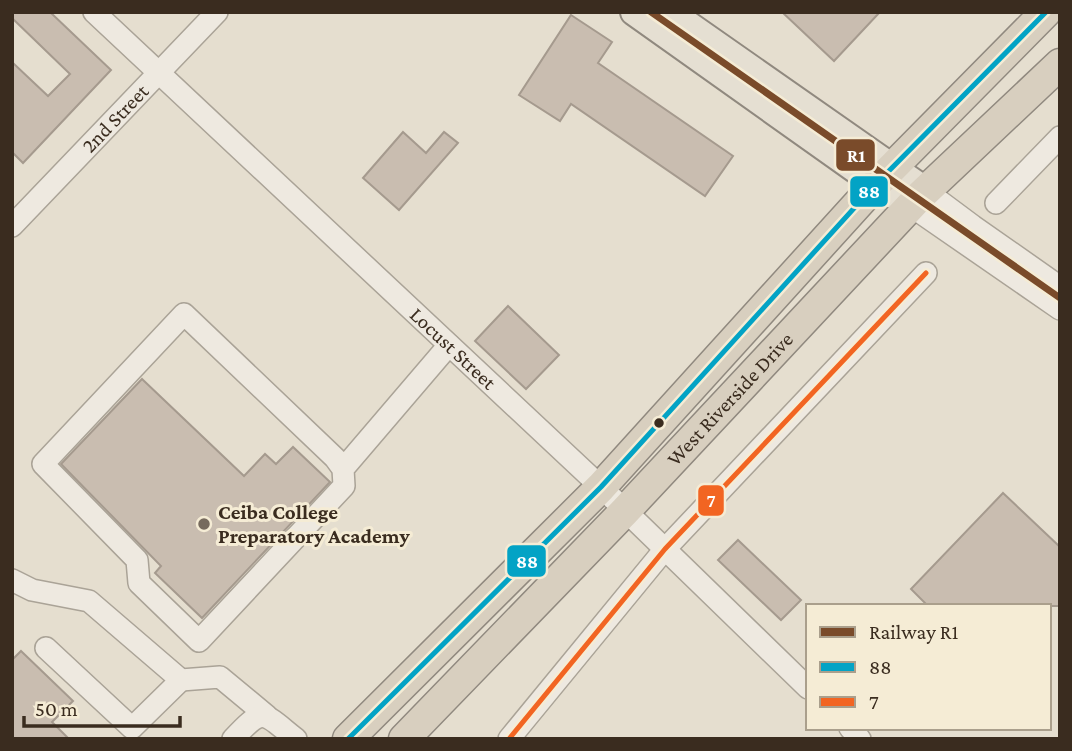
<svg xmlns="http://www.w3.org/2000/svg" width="1072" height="751" viewBox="0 0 1072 751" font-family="'Crimson Pro',serif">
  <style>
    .building { fill: #c9bdb0; stroke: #a59a8e; stroke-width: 2 }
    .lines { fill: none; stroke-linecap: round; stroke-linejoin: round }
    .minor-casing { stroke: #aaa397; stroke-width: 24 }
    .major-casing { stroke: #90897f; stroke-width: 30 }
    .highway-casing { stroke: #90897f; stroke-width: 33 }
    .minor { stroke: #eee9e0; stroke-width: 21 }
    .major { stroke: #e5dfd2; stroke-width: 26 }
    .highway { stroke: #d8cfbf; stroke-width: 30 }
    .bus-1-casing { stroke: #f5ecd5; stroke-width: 10 }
    .bus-2-casing { stroke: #f5ecd5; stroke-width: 10 }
    .bus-1 { stroke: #03a3c5; stroke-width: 5 }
    .bus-2 { stroke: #f26522; stroke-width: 5 }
    .rail-1-casing { stroke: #f5ecd5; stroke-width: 12 }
    .rail-1 { stroke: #7a4b2a; stroke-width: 7 }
    .bus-dot { fill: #3a2c1f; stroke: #f5ecd5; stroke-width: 2.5 }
    .poi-dot { fill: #766a5d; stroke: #f5ecd5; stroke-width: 2.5 }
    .labels { text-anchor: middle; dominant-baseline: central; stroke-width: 6; stroke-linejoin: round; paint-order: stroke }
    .street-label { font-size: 21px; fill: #3a2c1f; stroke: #f5ecd5 }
    .poi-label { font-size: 21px; font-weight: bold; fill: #3a2c1f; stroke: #f5ecd5; text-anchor: start }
    .line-badge { stroke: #f5ecd5; stroke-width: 2.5 }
    .badge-label { font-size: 19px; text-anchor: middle; font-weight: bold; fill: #fff }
  </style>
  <rect width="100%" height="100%" fill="#e5decf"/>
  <!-- building -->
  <g class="building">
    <path d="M 12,12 L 50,12 L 111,70 L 23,163 L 12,152 L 12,62 L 48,96 L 70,74 L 12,18 Z"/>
    <path d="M 782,12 L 880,12 L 834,61 Z"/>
    <path d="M 571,15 L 612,42 L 598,63 L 733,156 L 705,196 L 571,104 L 560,121 L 519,95 Z"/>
    <path d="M 403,132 L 426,153 L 444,132 L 458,143 L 399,210 L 363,178 Z"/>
    <path d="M 508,306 L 559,355 L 526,389 L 475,341 Z"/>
    <path d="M 142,379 L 244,476 L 265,454 L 276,464 L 293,447 L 330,482 L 202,618 L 155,573 L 161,566 L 61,464 Z"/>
    <path d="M 1003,493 L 1060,547 L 1060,606 L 928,606 L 911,589 Z"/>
    <path d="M 738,540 L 801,600 L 781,620 L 718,560 Z"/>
    <path d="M 21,651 L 73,701 L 52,722 L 69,739 L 12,739 L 12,660 Z"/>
  </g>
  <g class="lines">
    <!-- minor casing -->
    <g class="minor-casing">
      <g id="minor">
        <path id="s1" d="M 94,12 L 601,487 L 808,688"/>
        <path d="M 926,191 L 973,226 L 1060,287"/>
        <path d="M 996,203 L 1060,137"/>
        <path d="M 911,206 L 1060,309"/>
        <path id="s2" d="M 12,226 L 217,12"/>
        <path d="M 343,469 L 335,458 L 184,314 L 43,464 L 137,560 L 139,583 L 199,641 L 344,486 L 343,469 L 449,345"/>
        <path d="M 12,580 L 32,590 L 89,601 L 181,680 L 220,677 L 267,716"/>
        <path d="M 46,648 L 132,728 L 181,680"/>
        <path d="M 850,728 L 860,739"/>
        <path d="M 233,739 C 264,706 262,712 296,739"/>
        <path d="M 509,739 L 665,549 L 926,273"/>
      </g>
    </g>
    <!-- major casing -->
    <g class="major-casing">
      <g id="major">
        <path d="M 634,12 L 876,184 L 911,206"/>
        <path d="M 670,12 L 926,191"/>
      </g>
    </g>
    <!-- highway casing -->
    <g class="highway-casing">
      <g id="highway">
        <path d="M 348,739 L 601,487 L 876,184 L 1046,12"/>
        <path id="s3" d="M 404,739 L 625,511 L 918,198 L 1060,64"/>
      </g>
    </g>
    <!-- minor -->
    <use href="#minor" class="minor"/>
    <!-- major -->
    <use href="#major" class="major"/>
    <!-- highway -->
    <use href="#highway" class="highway"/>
    <!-- bus-1 casing -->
    <g class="bus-1-casing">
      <path id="bus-1" d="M 348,739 L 601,487 L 876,184 L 1046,12"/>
    </g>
    <!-- bus-2 casing -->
    <g class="bus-2-casing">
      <path id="bus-2" d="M 509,739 L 665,549 L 926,273"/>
    </g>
    <!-- bus-1 -->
    <use href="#bus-1" class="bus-1"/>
    <!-- bus-2 -->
    <use href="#bus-2" class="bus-2"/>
    <!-- rail-1 casing -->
    <g class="rail-1-casing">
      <path id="rail-1" d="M 651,12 L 1060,298"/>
    </g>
    <!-- rail-1 -->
    <use href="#rail-1" class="rail-1"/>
  </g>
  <!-- markers -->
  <circle class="bus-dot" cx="659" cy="423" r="6"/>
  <circle class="poi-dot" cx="204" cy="524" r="7"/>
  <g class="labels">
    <!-- street labels -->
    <g class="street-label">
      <text stroke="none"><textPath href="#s2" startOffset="149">2nd Street</textPath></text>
      <text stroke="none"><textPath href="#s1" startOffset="492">Locust Street</textPath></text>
      <text stroke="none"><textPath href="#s3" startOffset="471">West Riverside Drive</textPath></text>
    </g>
    <!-- poi labels -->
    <g class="poi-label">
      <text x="218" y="512">Ceiba College<tspan x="218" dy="24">Preparatory Academy</tspan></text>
    </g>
  </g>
  <g class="line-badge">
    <rect x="835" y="138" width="41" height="34" rx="7" fill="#7a4b2a"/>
    <rect x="849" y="175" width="40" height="33" rx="7" fill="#03a3c5"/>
    <rect x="697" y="484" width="28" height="33" rx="7" fill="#f26522"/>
    <rect x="506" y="544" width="41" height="34" rx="7" fill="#03a3c5"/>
  </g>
  <g class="badge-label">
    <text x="856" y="162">R1</text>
    <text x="869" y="198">88</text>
    <text x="711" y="507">7</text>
    <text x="527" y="568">88</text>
  </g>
  <!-- border -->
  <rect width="1072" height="751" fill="none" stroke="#3a2c1f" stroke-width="28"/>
  <!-- legend -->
  <rect x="806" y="604" width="245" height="126" fill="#f5ecd5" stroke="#aa9f8c" stroke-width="2"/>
  <rect x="820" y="627" width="35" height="10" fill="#7a4b2a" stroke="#aa9f8c" stroke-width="2"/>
  <text x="869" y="639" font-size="21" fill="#3a2c1f">Railway R1</text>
  <rect x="820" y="662" width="35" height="10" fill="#03a3c5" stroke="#aa9f8c" stroke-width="2"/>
  <text x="869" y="674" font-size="21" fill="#3a2c1f">88</text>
  <rect x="820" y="697" width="35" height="10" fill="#f26522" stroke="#aa9f8c" stroke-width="2"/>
  <text x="869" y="709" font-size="21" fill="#3a2c1f">7</text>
  <!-- scale -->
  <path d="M24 716v10h156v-10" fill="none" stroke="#3a2c1f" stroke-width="3.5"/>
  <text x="35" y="716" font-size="21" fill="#3a2c1f" stroke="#f5ecd5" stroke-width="5" paint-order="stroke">50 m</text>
</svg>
